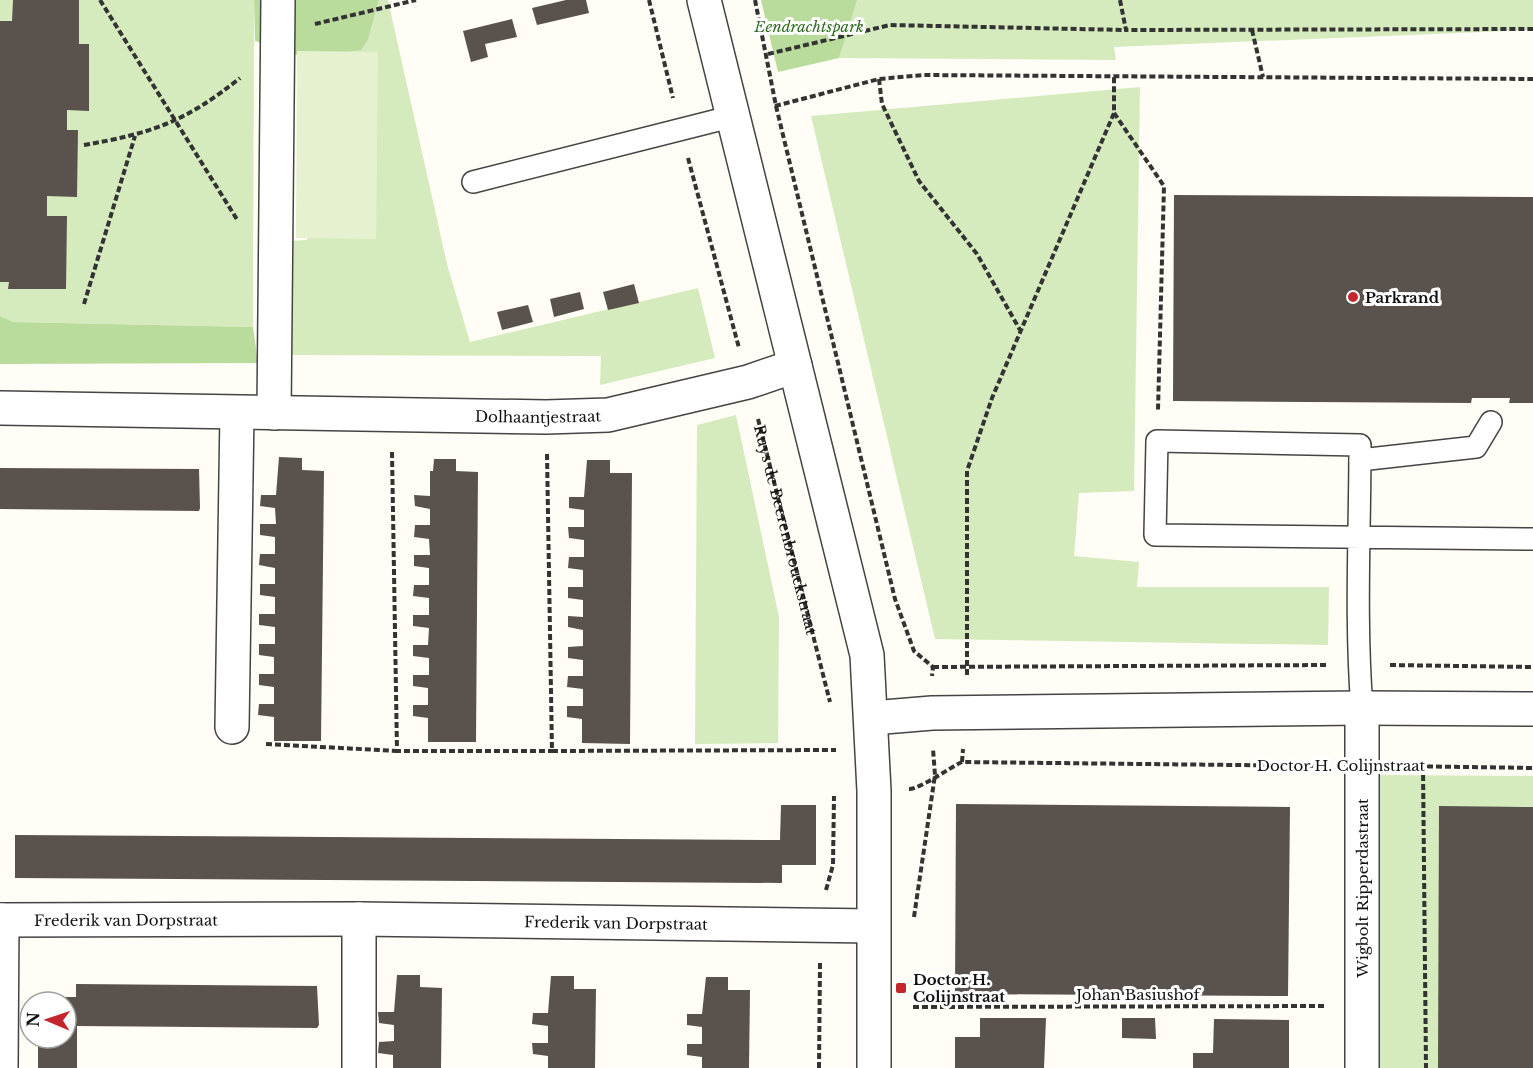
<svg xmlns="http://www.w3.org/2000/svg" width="1533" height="1068" viewBox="0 0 1533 1068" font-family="'Libre Baskerville',serif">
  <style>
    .green { fill: #d5ebbd }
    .forest { fill: #b9dc9c }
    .pitch { fill: #e6f2cf }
    .building { fill: #5a524d }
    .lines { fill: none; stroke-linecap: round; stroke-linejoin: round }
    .service-casing { stroke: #444; stroke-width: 24 }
    .minor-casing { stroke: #444; stroke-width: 36 }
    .tertiary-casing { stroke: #444; stroke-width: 36 }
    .path { stroke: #333; stroke-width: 4; stroke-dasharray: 6 3; stroke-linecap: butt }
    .service { stroke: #fff; stroke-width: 21 }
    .minor { stroke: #fff; stroke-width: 33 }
    .tertiary { stroke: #fff; stroke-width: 33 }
    .poi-dot { fill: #c4262e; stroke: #fff; stroke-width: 2 }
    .labels { text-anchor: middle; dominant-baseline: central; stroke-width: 6; stroke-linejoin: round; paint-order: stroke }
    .park-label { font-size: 15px; font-style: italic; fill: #2f6b1f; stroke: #fff }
    .poi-label { font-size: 15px; font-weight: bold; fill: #111; stroke: #fff; text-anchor: start }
    .street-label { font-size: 15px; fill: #111; stroke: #fff }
  </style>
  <rect width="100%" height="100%" fill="#fffdf5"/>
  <!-- green -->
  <g class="green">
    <path d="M 0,0 L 254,0 L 253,327 L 13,322 L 0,316 Z"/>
    <path d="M 379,0 L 388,0 L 447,264 L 470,342 L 698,288 L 715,358 L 600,385 L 601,356 L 290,355 L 289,241 L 307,240 L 306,58 L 368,40 Z"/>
    <path d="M 766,0 L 1533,0 L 1533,30 L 1114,47 L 1116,60 L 839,58 L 841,52 Z"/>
    <path d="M 1140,87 L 1134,491 L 1079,493 L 1074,556 L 1139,562 L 1137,587 L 1329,587 L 1328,645 L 935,639 L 811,116 Z"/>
    <path d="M 736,415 L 779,617 L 778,743 L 695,744 L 697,425 Z"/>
    <path d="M 1379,775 L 1533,776 L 1533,1068 L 1377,1068 Z"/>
  </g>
  <!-- forest -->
  <g class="forest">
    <path d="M 254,0 L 379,0 L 368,40 L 361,50 L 306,58 L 255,41 Z"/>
    <path d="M 761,0 L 857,0 L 839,58 L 778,72 Z"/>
    <path d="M 0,316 L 13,322 L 253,327 L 258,363 L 0,364 Z"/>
  </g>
  <!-- pitch -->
  <path class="pitch" d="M 297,51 L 378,52 L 376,239 L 296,238 Z"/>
  <!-- building -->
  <g class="building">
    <path d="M 13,0 L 79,0 L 79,44 L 89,44 L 89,111 L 67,110 L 67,130 L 78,130 L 77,197 L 47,196 L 47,216 L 67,216 L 66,289 L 8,289 L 9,282 L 0,282 L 0,21 L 12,21 Z"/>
    <path d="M 566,0 L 586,0 L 589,13 L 537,25 L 532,8 Z"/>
    <path d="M 512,19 L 517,37 L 485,44 L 488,57 L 471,62 L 463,31 Z"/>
    <path d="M 1174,195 L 1533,197 L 1533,403 L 1509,403 L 1510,398 L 1472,398 L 1471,403 L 1173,401 Z"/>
    <path d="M 634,284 L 639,303 L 608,310 L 603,292 Z"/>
    <path d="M 580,292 L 584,309 L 554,317 L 550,299 Z"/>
    <path d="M 528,305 L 533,322 L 502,330 L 497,312 Z"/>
    <path d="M 279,457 L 302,458 L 302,470 L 324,471 L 321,741 L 274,741 L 274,717 L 258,715 L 259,704 L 274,704 L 274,687 L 259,685 L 259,674 L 274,674 L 274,657 L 259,655 L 259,644 L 275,644 L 275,627 L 259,625 L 259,614 L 275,614 L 275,597 L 260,595 L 260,584 L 275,584 L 275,568 L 259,565 L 260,554 L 275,554 L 275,537 L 260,535 L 260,524 L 276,524 L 275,508 L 260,506 L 261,495 L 276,495 Z"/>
    <path d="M 434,459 L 456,459 L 456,471 L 478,472 L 476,742 L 428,742 L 428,718 L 413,716 L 413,705 L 428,705 L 428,688 L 413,686 L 413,675 L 429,675 L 429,658 L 413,656 L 413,645 L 428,645 L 429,628 L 413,626 L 413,615 L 429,615 L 429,598 L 413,596 L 414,585 L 429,585 L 429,568 L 414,566 L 414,555 L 430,555 L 429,539 L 414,537 L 415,525 L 430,525 L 430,509 L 415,506 L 414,495 L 430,496 L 430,471 L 433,471 Z"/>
    <path d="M 587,460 L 610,460 L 610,473 L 632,473 L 630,744 L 582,743 L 582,719 L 567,717 L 567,706 L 583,706 L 583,689 L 567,687 L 568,676 L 583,676 L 583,660 L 568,658 L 568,647 L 583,646 L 583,630 L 568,627 L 568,616 L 583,617 L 583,600 L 568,598 L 568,587 L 583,587 L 583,570 L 568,568 L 569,557 L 584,557 L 584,540 L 569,538 L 568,527 L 584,527 L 584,510 L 569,508 L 569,497 L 584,497 Z"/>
    <path d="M 0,468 L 199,469 L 200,508 L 199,511 L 0,509 Z"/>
    <path d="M 956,804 L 1290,807 L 1288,996 L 955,994 Z"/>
    <path d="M 781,805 L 816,805 L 816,865 L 782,865 L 782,883 L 15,878 L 15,835 L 780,840 Z"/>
    <path d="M 1439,806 L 1533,807 L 1533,1068 L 1438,1068 Z"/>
    <path d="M 397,975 L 420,975 L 420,987 L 442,988 L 441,1068 L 393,1068 L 393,1055 L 378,1053 L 379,1042 L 394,1041 L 394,1025 L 379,1023 L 378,1012 L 394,1012 Z"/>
    <path d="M 551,976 L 574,976 L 574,989 L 596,989 L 595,1068 L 548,1068 L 548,1056 L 533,1054 L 532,1043 L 548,1043 L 548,1026 L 532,1024 L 533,1013 L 548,1013 Z"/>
    <path d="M 706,977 L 728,977 L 728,990 L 750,990 L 749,1068 L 702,1068 L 702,1057 L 687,1055 L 687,1044 L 702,1044 L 702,1027 L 687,1025 L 687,1014 L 702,1014 Z"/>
    <path d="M 76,984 L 317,986 L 319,1025 L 317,1028 L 77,1026 L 77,1068 L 38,1068 L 38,1038 L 66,1038 L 66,1002 L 39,1002 L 39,997 L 76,997 Z"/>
    <path d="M 980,1018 L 1046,1018 L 1044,1068 L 955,1068 L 955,1037 L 980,1037 Z"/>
    <path d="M 1122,1018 L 1155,1018 L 1156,1039 L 1122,1038 Z"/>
    <path d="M 1214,1019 L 1289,1020 L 1289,1068 L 1193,1068 L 1193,1053 L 1213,1053 Z"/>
  </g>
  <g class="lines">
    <!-- service casing -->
    <g class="service-casing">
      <g id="service">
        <path d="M 473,182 L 734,116"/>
        <path d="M 1360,460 L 1476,447 L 1491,422"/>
        <path d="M 1362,708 C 1355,620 1360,532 1360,445 L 1157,441 L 1155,535 L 1533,539"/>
      </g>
    </g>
    <!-- minor casing -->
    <g class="minor-casing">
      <g id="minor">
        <path id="s2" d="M 0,408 L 546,417 L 608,415 L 748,382 L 795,366"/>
        <path d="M 274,413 L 278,0"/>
        <path d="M 1362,708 L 1362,1068"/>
        <path d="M 232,727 L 237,413"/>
        <path id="s3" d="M 0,920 L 359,919 L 873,926"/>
        <path d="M 1,1068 L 2,920"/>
        <path d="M 359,1068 L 359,919"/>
      </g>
    </g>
    <!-- tertiary casing -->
    <g class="tertiary-casing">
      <g id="tertiary">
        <path d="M 704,0 L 867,655 L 874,791 L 874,1068"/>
        <path d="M 872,718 L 932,713 L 1362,708 L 1533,709"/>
      </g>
    </g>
    <!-- path -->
    <g class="path">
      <path d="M 100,0 L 238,221"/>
      <path d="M 649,0 L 673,98"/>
      <path d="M 755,0 L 776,106 L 895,599 L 914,651 L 933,667 L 932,676"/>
      <path d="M 1120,0 L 1126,30 L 1533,29"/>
      <path d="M 315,24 L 416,0"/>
      <path d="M 1252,30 L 1263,77"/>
      <path d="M 768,54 L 890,25 L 1126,30"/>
      <path d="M 879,79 L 882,104 L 919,181 L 977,254 L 1020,330"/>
      <path d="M 775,106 L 879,79 L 923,75 L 1533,79"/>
      <path d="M 1114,113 L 1164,186 L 1158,410"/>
      <path d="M 84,145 C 153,133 185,122 240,78"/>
      <path d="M 688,158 L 739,348"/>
      <path d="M 84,304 L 135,136"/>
      <path id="s1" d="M 758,419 L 830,702"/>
      <path d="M 392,452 L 397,751 L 552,751"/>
      <path d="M 547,454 L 552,751 L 836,750"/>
      <path d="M 1390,665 L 1533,667"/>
      <path d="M 933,667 L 1328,665"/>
      <path d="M 967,675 L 967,471 L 992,398 L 1114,113 L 1114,76"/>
      <path d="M 266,744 L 397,751"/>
      <path d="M 962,762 L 963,749"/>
      <path d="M 1400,766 L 1533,768"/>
      <path d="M 1423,766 L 1426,1068"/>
      <path d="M 909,789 C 920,789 949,768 962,762 L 1326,766"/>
      <path d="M 826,890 L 833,865 L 834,796"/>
      <path d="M 914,917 L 935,775 L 933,749"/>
      <path d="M 913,1007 L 1325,1006"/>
      <path d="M 819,1068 L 820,963"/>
    </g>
    <!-- service -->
    <use href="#service" class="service"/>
    <!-- minor -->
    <use href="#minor" class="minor"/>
    <!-- tertiary -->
    <use href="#tertiary" class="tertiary"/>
  </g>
  <!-- markers -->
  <g class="poi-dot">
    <circle cx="1353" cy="297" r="6"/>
    <rect x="895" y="982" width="12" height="12" rx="3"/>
  </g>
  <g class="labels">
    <!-- park labels -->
    <g class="park-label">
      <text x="809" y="26">Eendrachtspark</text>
    </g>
    <!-- poi labels -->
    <g class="poi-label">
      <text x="1365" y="297">Parkrand</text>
      <text x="913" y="979">Doctor H.<tspan x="913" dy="17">Colijnstraat</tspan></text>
    </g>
    <!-- street labels -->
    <g class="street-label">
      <text stroke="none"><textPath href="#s2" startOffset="538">Dolhaantjestraat</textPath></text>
      <text stroke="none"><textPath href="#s1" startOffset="114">Ruys de Beerenbrouckstraat</textPath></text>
      <text x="1341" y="765">Doctor H. Colijnstraat</text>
      <text transform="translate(1362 888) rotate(-90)">Wigbolt Ripperdastraat</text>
      <text stroke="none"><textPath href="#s3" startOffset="126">Frederik van Dorpstraat</textPath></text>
      <text stroke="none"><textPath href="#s3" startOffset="616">Frederik van Dorpstraat</textPath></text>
      <text x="1138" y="994">Johan Basiushof</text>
    </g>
  </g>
  <!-- north arrow -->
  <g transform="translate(48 1020) rotate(272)"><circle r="28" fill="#ffffff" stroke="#a0a0a0" stroke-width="1.5"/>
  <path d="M0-4.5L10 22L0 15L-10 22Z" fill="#c4262e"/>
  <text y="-9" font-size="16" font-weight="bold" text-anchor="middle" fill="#111111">N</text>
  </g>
</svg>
